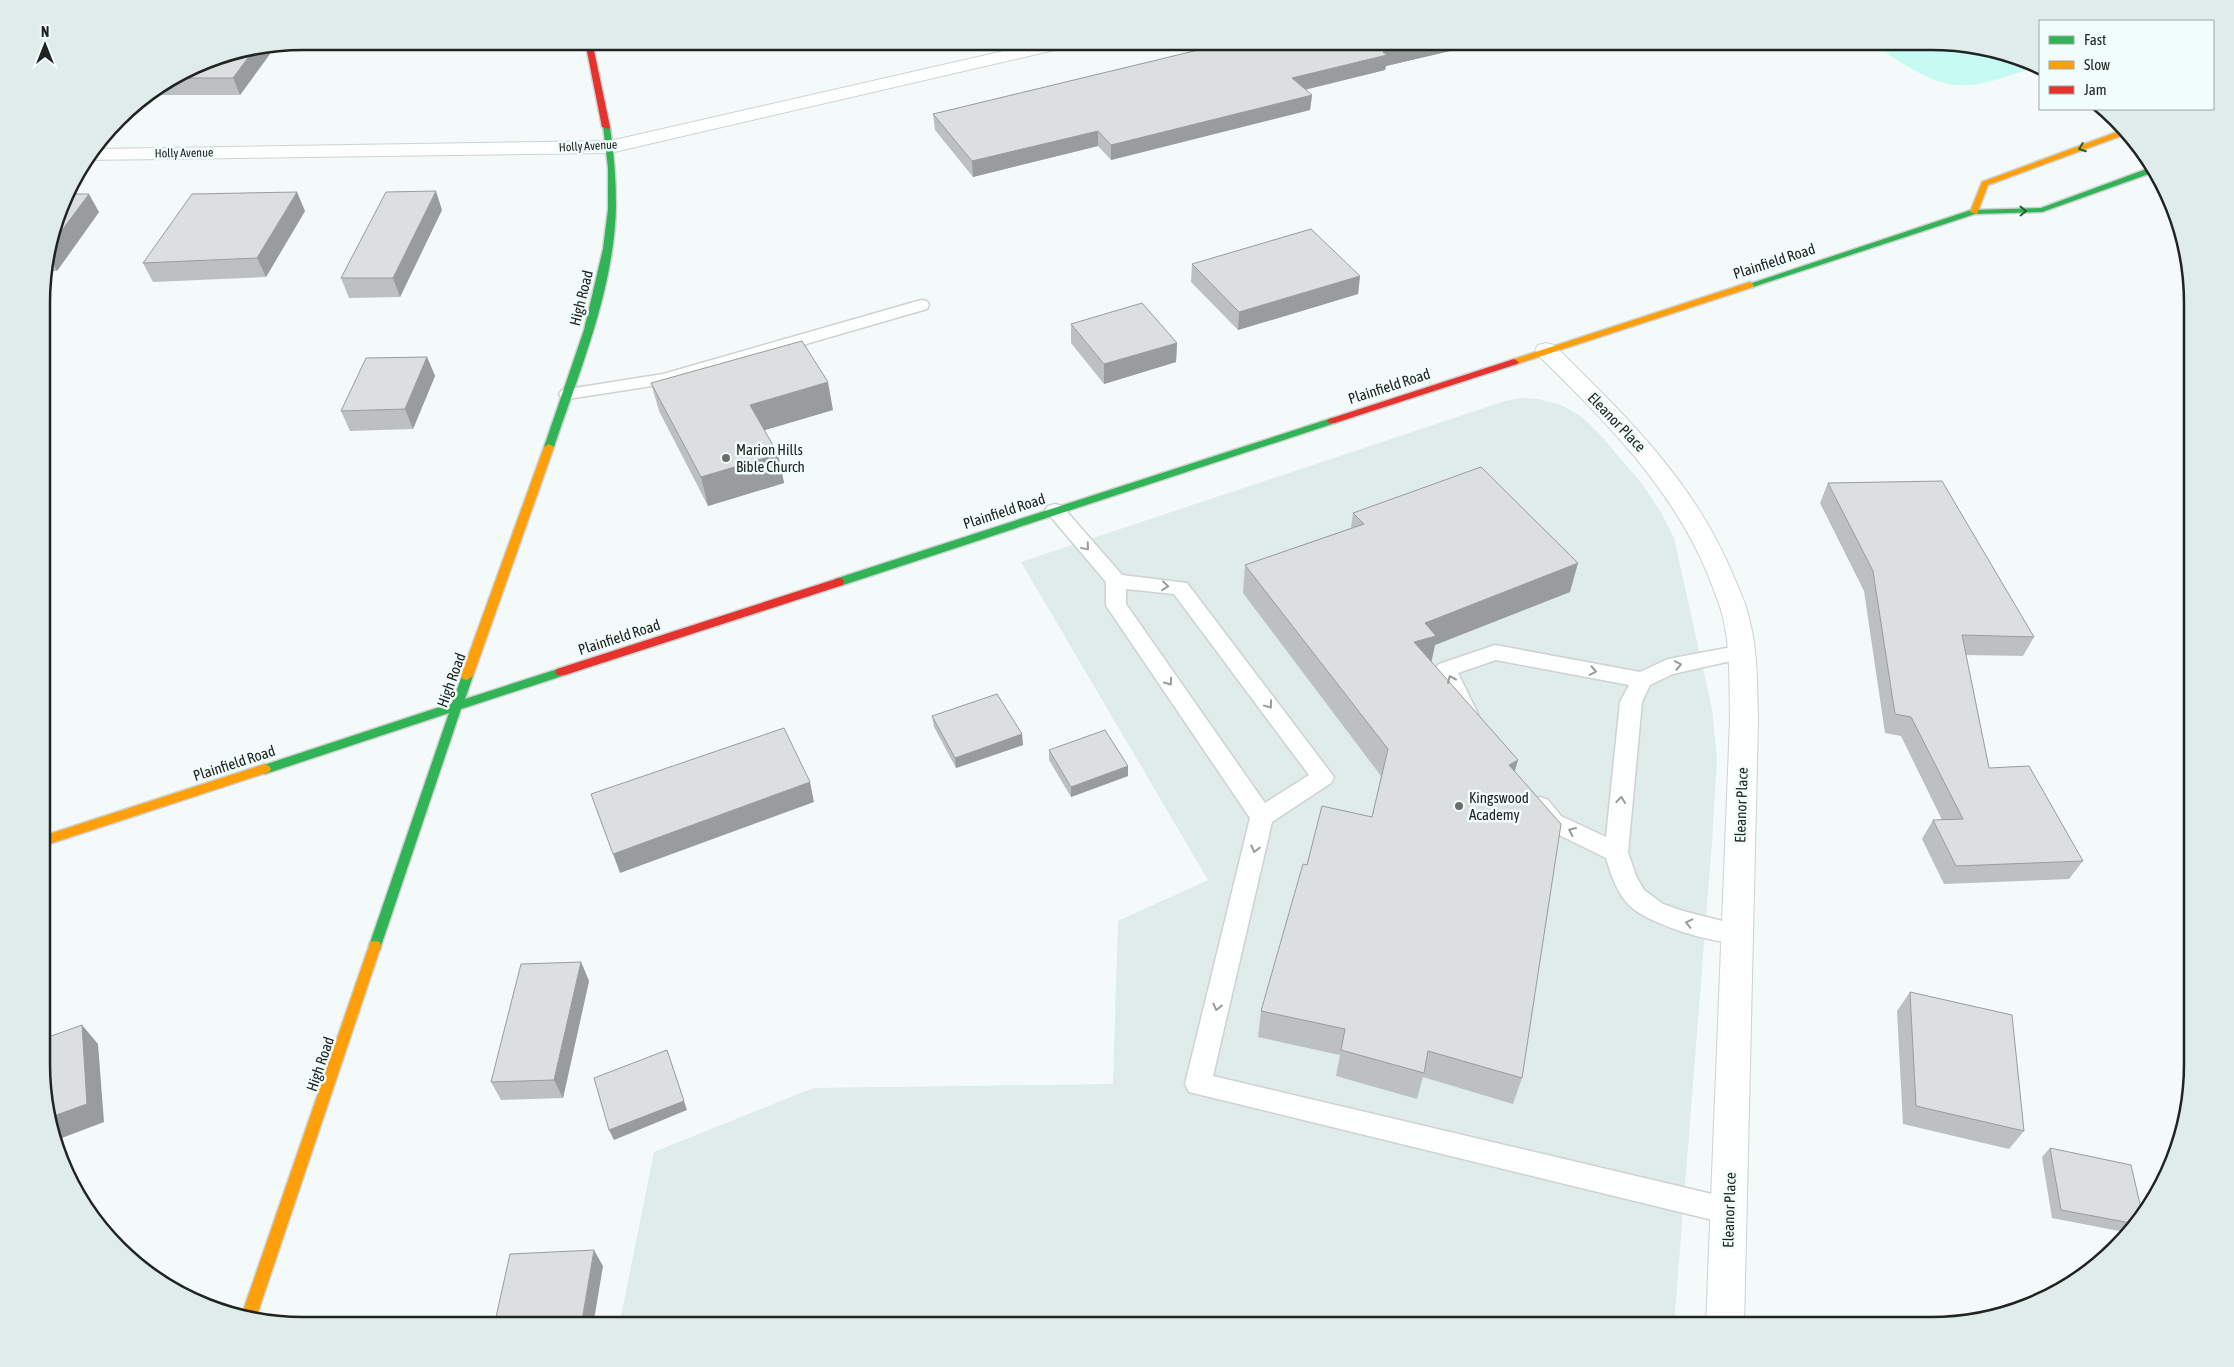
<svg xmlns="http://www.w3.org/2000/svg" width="2234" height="1367" viewBox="0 0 2234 1367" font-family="'Asap Condensed',sans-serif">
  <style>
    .built { fill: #dfece9 }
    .green { fill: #c6fbf2 }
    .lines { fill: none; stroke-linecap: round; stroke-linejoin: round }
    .lane-casing { stroke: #ced2d2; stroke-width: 3 }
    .street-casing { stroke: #ced2d2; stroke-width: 2 }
    .fast-casing { stroke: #ced2d2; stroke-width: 3 }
    .slow-casing { stroke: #ced2d2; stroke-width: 3 }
    .jam-casing { stroke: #ced2d2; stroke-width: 3 }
    .lane { fill: #fdfefe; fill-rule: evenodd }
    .street { fill: #fdfefe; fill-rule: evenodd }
    .fast { fill: #30b455; fill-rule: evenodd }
    .slow { fill: #ff9f0a; fill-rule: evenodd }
    .jam { fill: #e5322d; fill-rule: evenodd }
    .wall { fill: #bcc0c0 }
    .shaded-wall { fill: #999c9c }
    .building { fill: #dbdfdf; stroke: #999c9c }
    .oneway { stroke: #265e37 }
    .oneway2 { stroke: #9a9c9b }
    .poi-dot { fill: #6a6f6e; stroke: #f1fdfb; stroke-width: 2 }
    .labels { text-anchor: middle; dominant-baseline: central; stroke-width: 5; stroke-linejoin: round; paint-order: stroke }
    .far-street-label { font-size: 12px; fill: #202423; stroke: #f1fdfb }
    .street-label { font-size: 15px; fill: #202423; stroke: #f1fdfb }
    .poi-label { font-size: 15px; fill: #202423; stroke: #f1fdfb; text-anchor: start }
    .rim { fill: none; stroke: #202423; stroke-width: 2.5 }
  </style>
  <rect width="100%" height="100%" fill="#f4faf9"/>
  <!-- built -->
  <path class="built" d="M 1522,398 L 1538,399 L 1561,405 L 1582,417 L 1604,439 L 1643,485 L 1662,514 L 1674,538 L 1712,709 L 1717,759 L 1712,842 L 1674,1325 L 619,1326 L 654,1152 L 813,1088 L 1113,1084 L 1118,921 L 1208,880 L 1021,562 L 1505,401 Z"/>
  <!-- green -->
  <path class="green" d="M 1867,41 L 1931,41 L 1999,50 L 2035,67 C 2011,75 1983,87 1957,85 C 1925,83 1894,56 1867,41 Z"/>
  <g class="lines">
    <!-- lane casing -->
    <g class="lane-casing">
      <g id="lane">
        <path d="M 921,300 L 927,301 L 929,305 L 927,309 L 671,383 L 568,399 L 562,398 L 559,394 L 562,390 L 568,389 L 663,374 Z"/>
        <path d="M 1055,504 L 1062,506 L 1122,575 L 1187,583 L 1334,777 L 1331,783 L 1272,822 L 1213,1076 L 1729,1198 L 1739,1202 L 1743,1211 L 1739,1220 L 1729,1224 L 1189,1092 L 1185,1084 L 1250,818 L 1109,610 L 1106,605 L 1106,582 L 1045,510 L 1048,506 ZM 1126,589 L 1174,594 L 1309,775 L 1265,803 L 1126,604 Z"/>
        <path d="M 1495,645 L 1640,672 L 1668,659 L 1742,645 L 1749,647 L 1752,652 L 1749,657 L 1673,674 L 1650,685 L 1642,702 L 1628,852 L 1636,876 L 1644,890 L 1663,904 L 1683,911 L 1746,927 L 1749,934 L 1746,941 C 1724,949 1646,923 1630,906 C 1617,894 1611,874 1606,858 L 1545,828 L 1529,806 L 1532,800 L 1540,797 L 1548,800 L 1561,816 L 1606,837 L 1620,702 L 1629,685 L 1496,660 L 1458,673 L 1478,714 L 1475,720 L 1467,722 L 1459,720 L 1435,669 L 1439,664 Z"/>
      </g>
    </g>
    <!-- street casing -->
    <g class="street-casing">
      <g id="street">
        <path d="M 1048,41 L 1080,41 L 1078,45 L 1072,46 L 610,153 L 89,160 L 98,149 L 610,141 Z"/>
        <path d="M 1546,343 L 1554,345 C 1624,414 1695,482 1733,575 C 1739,589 1746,603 1749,618 C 1758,651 1757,686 1758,720 L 1744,1325 L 1706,1325 L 1730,720 C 1729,686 1731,651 1723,618 C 1720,603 1713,589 1708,575 C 1672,487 1605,421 1538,355 L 1535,350 L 1538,345 Z"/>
      </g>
    </g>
    <!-- fast casing -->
    <g class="fast-casing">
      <g id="fast">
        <path d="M 603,125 L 610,127 C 614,154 616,180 616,207 C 614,289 580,370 554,447 L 549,450 L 544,447 L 584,330 L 603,249 L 608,209 L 608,168 Z"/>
        <path d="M 2152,167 L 2157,171 L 2042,212 L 1975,214 L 1753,287 L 1747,287 L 1746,285 L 1971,210 L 2041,208 Z"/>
        <path d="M 1332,418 L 1335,419 L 1335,423 L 843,585 L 839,586 L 834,582 L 835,579 Z"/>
        <path d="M 561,668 L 565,669 L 567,672 L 565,675 L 461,709 L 381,946 L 380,950 L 375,951 L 370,950 L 369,946 L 449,713 L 265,774 L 261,772 L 259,769 L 261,766 L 452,703 L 463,673 L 467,672 L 473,676 L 465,699 Z"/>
      </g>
    </g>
    <!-- slow casing -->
    <g class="slow-casing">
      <g id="slow">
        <path d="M 2125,129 L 2129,133 L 1988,185 L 1977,214 L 1970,212 L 1982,182 Z"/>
        <path d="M 1750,282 L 1754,285 L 1753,287 L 1517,364 L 1514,365 L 1509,362 L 1511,360 Z"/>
        <path d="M 549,444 L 554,447 L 473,676 L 467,680 L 463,679 L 461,676 L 544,447 Z"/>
        <path d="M 265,764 L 269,766 L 271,769 L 269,772 L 43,846 L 43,836 Z"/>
        <path d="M 375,941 L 380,942 L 381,946 L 256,1318 L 241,1317 L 369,946 L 370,942 Z"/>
      </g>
    </g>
    <!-- jam casing -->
    <g class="jam-casing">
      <g id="jam">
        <path d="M 585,41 L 592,41 L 610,127 L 609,129 L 602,127 Z"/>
        <path d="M 1514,359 L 1519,362 L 1517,364 L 1335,423 L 1329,423 L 1327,421 L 1329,419 Z"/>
        <path d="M 839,578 L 843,579 L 844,582 L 843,585 L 565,675 L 557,675 L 555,672 L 557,669 Z"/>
      </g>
    </g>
    <!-- lane -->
    <use href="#lane" class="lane"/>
    <!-- street -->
    <use href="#street" class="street"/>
    <!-- fast -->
    <use href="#fast" class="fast"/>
    <!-- slow -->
    <use href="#slow" class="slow"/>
    <!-- jam -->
    <use href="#jam" class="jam"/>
  </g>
  <!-- wall -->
  <g class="wall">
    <path d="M 1219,41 L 1476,41 L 1476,45 L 1386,66 L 1385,70 L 1305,90 L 1312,95 L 1310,110 L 1111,160 L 1098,146 L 973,177 L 935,130 L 933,114 L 1215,46 L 1215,42 Z"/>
    <path d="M 270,54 L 240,95 L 148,95 L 203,61 Z"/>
    <path d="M 66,194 L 99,212 L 57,271 L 43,271 Z"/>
    <path d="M 442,210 L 400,297 L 349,298 L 341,278 Z"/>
    <path d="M 305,211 L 266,277 L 153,282 L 143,263 Z"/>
    <path d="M 1192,264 L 1360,276 L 1358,294 L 1238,330 L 1191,282 Z"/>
    <path d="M 1071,324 L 1177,343 L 1176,362 L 1104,384 L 1071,343 Z"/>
    <path d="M 427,357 L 435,376 L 413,429 L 350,431 L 341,411 Z"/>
    <path d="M 651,383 L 833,410 L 764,430 L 778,454 L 784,483 L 708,506 L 659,411 Z"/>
    <path d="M 1828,483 L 2034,637 L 2023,656 L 1966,655 L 1989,768 L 2083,861 L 2069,879 L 1944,884 L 1922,839 L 1933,820 L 1942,820 L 1901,736 L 1885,733 L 1864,591 L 1820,503 Z"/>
    <path d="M 1353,513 L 1570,592 L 1435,645 L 1431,662 L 1514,771 L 1522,1078 L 1513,1104 L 1423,1077 L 1417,1099 L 1336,1076 L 1340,1055 L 1258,1037 L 1261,1011 L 1307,865 L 1372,817 L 1381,776 L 1243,593 L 1245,565 L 1351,528 Z"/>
    <path d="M 932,716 L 1022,734 L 1023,745 L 956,768 L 934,727 Z"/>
    <path d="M 1049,750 L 1128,776 L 1071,797 L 1049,760 Z"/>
    <path d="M 581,962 L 589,981 L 563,1098 L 501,1100 L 491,1082 Z"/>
    <path d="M 1910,992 L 2024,1131 L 2009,1149 L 1903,1124 L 1897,1011 Z"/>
    <path d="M 2050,1148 L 2143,1217 L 2129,1233 L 2052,1218 L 2042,1157 Z"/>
  </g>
  <!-- shaded-wall -->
  <g class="shaded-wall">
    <path d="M 1429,41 L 1476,41 L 1476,45 L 1386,66 L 1385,70 L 1291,93 L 1292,78 L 1383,52 Z"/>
    <path d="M 268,48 L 270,54 L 240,95 L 233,78 L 253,51 Z"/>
    <path d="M 1312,95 L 1310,110 L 1111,160 L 1111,145 Z"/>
    <path d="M 1098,131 L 1098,146 L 973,177 L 972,161 Z"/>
    <path d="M 436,191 L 442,210 L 400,297 L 393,278 Z"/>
    <path d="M 297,192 L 305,211 L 266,277 L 257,258 Z"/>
    <path d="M 89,194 L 99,212 L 57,271 L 48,254 L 51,245 Z"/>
    <path d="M 1360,276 L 1358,294 L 1238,330 L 1239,312 Z"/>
    <path d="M 1177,343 L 1176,362 L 1104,384 L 1104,364 Z"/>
    <path d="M 427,357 L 435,376 L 413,429 L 405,409 Z"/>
    <path d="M 828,382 L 833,410 L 755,433 L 750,405 Z"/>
    <path d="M 778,454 L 784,483 L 708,506 L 701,477 Z"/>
    <path d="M 1578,563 L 1570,592 L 1435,645 L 1431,664 L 1414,642 L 1425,623 Z"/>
    <path d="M 1022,734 L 1023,745 L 956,768 L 955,758 Z"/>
    <path d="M 1518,760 L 1510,788 L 1509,765 Z"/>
    <path d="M 1128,766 L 1128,776 L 1071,797 L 1071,787 Z"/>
    <path d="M 810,782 L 814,802 L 620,873 L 613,854 Z"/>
    <path d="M 581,962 L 589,981 L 563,1098 L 554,1080 Z"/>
    <path d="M 82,1025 L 98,1044 L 104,1122 L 54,1141 L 48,1118 Z"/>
    <path d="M 667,1050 L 687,1110 L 614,1140 L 609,1130 Z"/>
    <path d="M 594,1250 L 603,1266 L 593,1326 L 581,1326 Z"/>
  </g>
  <!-- building -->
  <g class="building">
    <path d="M 1219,41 L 1429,41 L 1383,52 L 1387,55 L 1292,78 L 1312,95 L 1111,145 L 1098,131 L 972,161 L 933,114 L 1219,45 L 1215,42 Z"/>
    <path d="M 253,51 L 233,78 L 176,78 L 203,61 Z"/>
    <path d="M 436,191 L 393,278 L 341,278 L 386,192 Z"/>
    <path d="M 297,192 L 257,258 L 143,263 L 192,194 Z"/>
    <path d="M 66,194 L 89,194 L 51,245 Z"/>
    <path d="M 1311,229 L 1360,276 L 1239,312 L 1192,264 Z"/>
    <path d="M 1142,303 L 1177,343 L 1104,364 L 1071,324 Z"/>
    <path d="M 802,341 L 828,382 L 750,405 L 778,454 L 701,477 L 651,383 Z"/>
    <path d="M 427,357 L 405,409 L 341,411 L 366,358 Z"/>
    <path d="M 1481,467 L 1578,563 L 1425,623 L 1436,636 L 1414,642 L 1518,760 L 1509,765 L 1561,824 L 1522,1078 L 1428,1051 L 1424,1073 L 1341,1050 L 1345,1029 L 1261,1011 L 1303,864 L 1307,865 L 1322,806 L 1372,817 L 1388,749 L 1245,565 L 1364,524 L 1353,513 Z"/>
    <path d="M 1942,481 L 2034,637 L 1962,635 L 1989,768 L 2029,766 L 2083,861 L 1956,866 L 1933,820 L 1963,819 L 1911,717 L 1895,714 L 1873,571 L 1828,483 Z"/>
    <path d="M 997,694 L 1022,734 L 955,758 L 932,716 Z"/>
    <path d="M 784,728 L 810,782 L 613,854 L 591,794 Z"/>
    <path d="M 1105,730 L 1128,766 L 1071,787 L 1049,750 Z"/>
    <path d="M 581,962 L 554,1080 L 491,1082 L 521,964 Z"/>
    <path d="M 1910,992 L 2012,1015 L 2024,1131 L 1916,1106 Z"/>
    <path d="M 82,1025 L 87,1104 L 48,1118 L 43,1098 L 43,1039 Z"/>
    <path d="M 667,1050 L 684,1101 L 609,1130 L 594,1078 Z"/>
    <path d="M 2050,1148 L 2131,1165 L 2143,1217 L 2136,1224 L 2061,1210 Z"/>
    <path d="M 594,1250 L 581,1326 L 494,1326 L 510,1254 Z"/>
  </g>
  <!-- one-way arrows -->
  <defs><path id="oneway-chevron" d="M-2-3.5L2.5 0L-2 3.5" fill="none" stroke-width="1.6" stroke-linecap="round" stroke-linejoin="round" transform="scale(1.25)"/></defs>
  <g class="oneway">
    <use href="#oneway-chevron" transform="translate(2082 148) rotate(160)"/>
    <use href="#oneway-chevron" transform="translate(2023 211) rotate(-1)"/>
  </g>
  <g class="oneway2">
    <use href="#oneway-chevron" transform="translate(1086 547) rotate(50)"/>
    <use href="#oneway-chevron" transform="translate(1165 586) rotate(6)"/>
    <use href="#oneway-chevron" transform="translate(1678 665) rotate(-11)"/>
    <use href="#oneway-chevron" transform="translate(1593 671) rotate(11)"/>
    <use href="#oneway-chevron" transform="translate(1451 679) rotate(-114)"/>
    <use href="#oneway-chevron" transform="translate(1169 682) rotate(55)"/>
    <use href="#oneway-chevron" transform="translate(1269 705) rotate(53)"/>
    <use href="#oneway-chevron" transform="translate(1621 800) rotate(-84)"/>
    <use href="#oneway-chevron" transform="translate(1572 831) rotate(-155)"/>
    <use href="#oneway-chevron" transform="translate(1255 849) rotate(104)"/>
    <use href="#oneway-chevron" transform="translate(1689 923) rotate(-167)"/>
    <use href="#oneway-chevron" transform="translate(1217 1007) rotate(104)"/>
  </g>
  <!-- markers -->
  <g class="poi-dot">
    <circle cx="726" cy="458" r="5"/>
    <circle cx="1459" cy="806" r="5"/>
  </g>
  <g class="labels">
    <!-- far-street labels -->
    <g class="far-street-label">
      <text transform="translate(588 146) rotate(-3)">Holly Avenue</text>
      <text transform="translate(184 153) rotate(-1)">Holly Avenue</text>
    </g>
    <!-- street labels -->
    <g class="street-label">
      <text transform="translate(1774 261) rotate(-18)">Plainfield Road</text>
      <text transform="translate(581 298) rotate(-76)">High Road</text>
      <text transform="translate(1389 386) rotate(-18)">Plainfield Road</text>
      <text transform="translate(1617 422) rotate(46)">Eleanor Place</text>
      <text transform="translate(1004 511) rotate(-18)">Plainfield Road</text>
      <text transform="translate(619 637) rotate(-18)">Plainfield Road</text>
      <text transform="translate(451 680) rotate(-70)">High Road</text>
      <text transform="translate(234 763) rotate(-18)">Plainfield Road</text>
      <text transform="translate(1741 805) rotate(-88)">Eleanor Place</text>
      <text transform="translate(320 1064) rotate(-71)">High Road</text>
      <text transform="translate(1729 1210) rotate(-88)">Eleanor Place</text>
    </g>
    <!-- poi labels -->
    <g class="poi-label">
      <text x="736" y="449">Marion Hills<tspan x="736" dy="17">Bible Church</tspan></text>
      <text x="1469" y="797">Kingswood<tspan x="1469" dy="17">Academy</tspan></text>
    </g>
  </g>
  <!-- crop -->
  <path d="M0 0H2234V1367H0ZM303 50H1931A253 253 0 0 1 2184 303V1064A253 253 0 0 1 1931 1317H303A253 253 0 0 1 50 1064V303A253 253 0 0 1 303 50Z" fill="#e0ecea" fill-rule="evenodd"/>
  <path class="rim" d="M303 50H1931A253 253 0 0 1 2184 303V1064A253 253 0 0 1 1931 1317H303A253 253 0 0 1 50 1064V303A253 253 0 0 1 303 50Z"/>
  <!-- legend -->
  <rect x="2039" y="20" width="175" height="90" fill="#f1fdfb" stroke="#9da6a5"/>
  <rect x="2049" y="36" width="25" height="8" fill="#30b455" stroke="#9da6a5"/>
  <text x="2084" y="45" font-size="15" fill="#202423">Fast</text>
  <rect x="2049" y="61" width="25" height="8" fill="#ff9f0a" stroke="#9da6a5"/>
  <text x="2084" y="70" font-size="15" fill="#202423">Slow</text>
  <rect x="2049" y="86" width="25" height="8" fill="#e5322d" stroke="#9da6a5"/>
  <text x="2084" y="95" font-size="15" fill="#202423">Jam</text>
  <!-- north arrow -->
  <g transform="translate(45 45)" stroke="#f1fdfb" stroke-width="4" paint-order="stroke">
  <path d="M0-4L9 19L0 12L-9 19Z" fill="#202423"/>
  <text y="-8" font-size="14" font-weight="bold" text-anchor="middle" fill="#202423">N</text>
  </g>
</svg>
